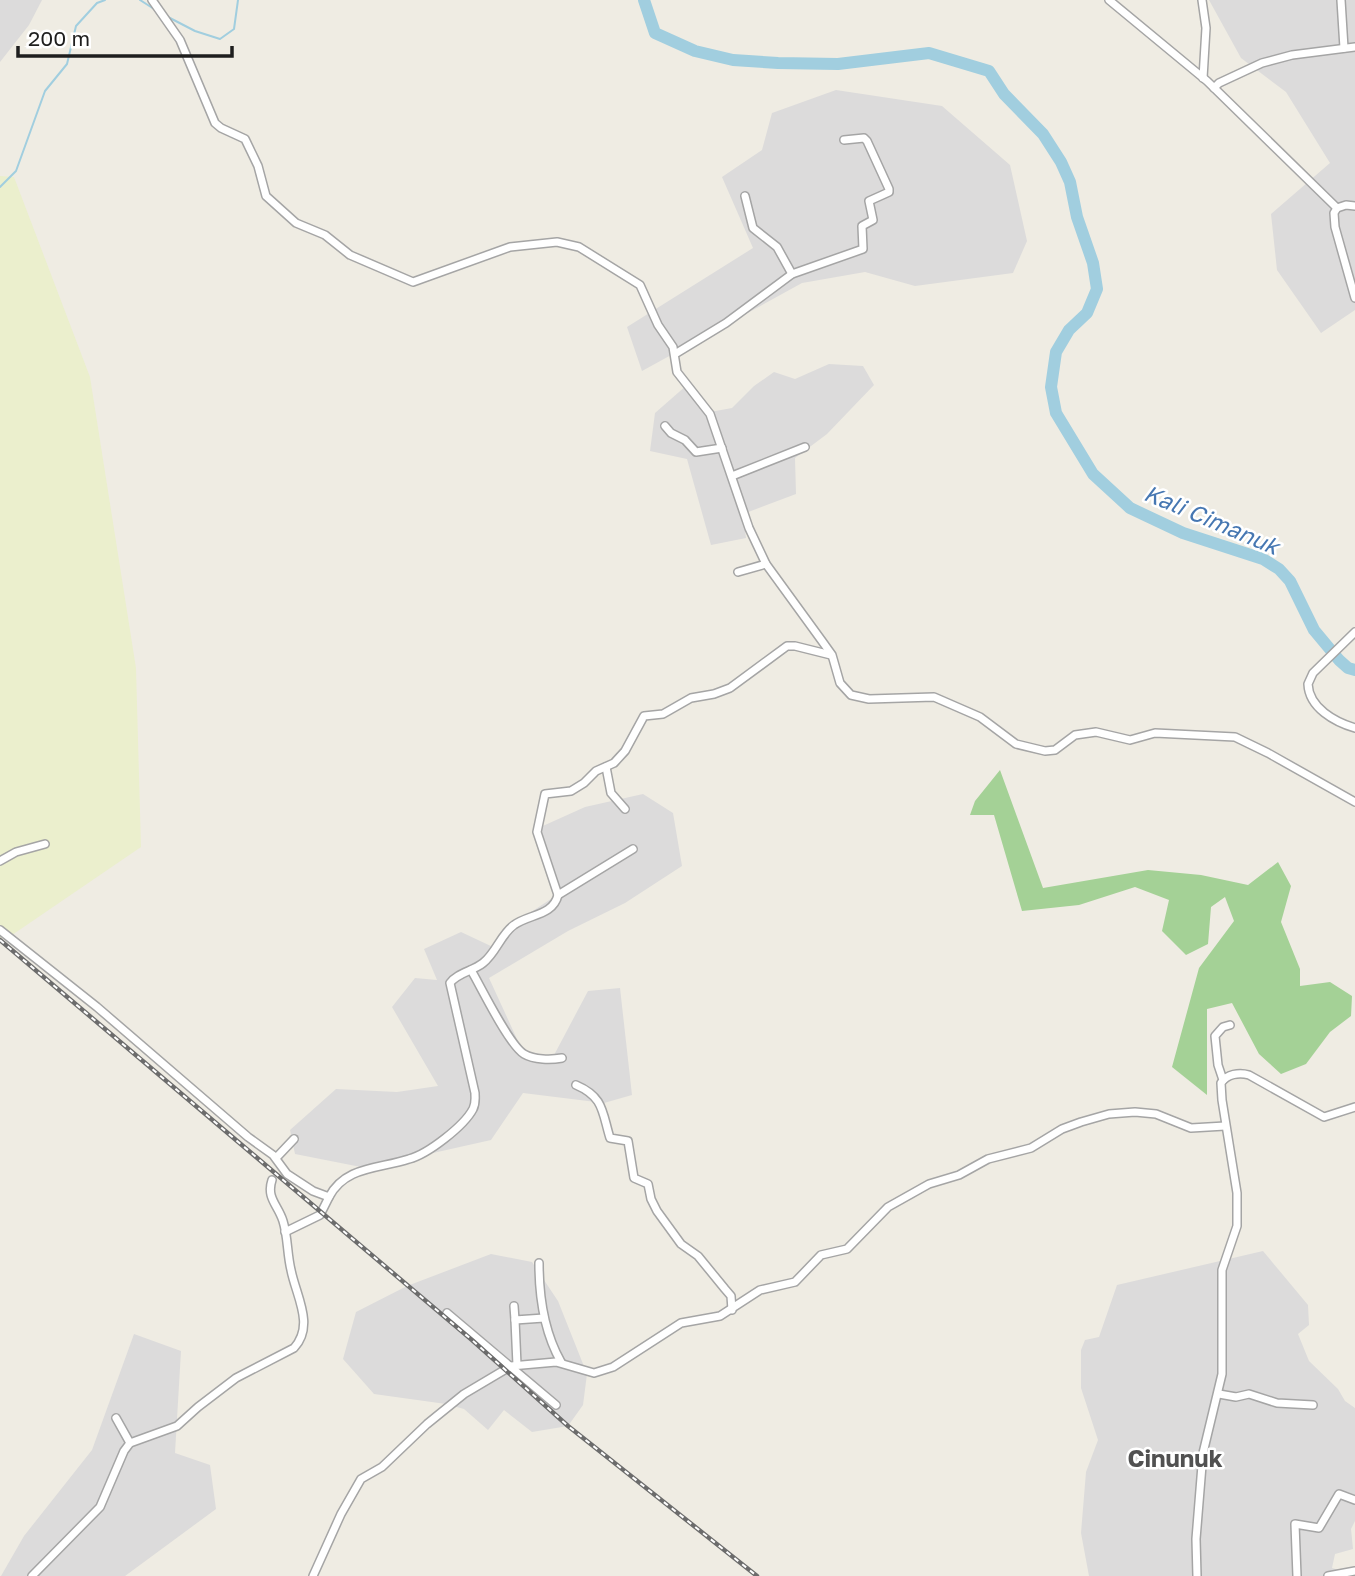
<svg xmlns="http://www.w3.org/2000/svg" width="1355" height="1576" viewBox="0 0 1355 1576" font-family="'Golos Text',sans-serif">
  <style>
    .residential { fill: #dcdbdb }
    .farmland { fill: #ebefcd }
    .forest { fill: #a4d196 }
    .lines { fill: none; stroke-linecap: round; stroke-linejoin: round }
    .stream { stroke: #a1cedf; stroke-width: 2 }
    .river { stroke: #a1cedf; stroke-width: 12 }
    .minor-casing { stroke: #a5a5a5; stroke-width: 10 }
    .minor { stroke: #fff; stroke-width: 7 }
    .rail-casing { stroke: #6c6c6c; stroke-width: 4.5 }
    .rail { stroke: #fff; stroke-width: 2; stroke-dasharray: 5; stroke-linecap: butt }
    .labels { text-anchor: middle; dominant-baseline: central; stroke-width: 5; stroke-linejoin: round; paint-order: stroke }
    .water-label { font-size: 23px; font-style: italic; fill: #4677b2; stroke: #fff }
    .quarter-label { font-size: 24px; font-weight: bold; fill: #515151; stroke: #fff }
  </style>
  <rect width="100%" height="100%" fill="#efece3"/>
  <!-- residential -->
  <g class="residential">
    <path d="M 0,0 L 42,0 L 29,25 L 0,62 Z"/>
    <path d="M 1209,0 L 1355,0 L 1355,310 L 1321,333 L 1277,270 L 1271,214 L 1330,163 L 1286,92 L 1241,58 Z"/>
    <path d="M 836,90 L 942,106 L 1010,165 L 1027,241 L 1013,273 L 915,286 L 865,272 L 802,283 L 642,371 L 627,327 L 753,248 L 722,177 L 762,150 L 772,113 Z"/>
    <path d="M 829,364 L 863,366 L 874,385 L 827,434 L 795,458 L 796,494 L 743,514 L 746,538 L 711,545 L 687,459 L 650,451 L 655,413 L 687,385 L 710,412 L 732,408 L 754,386 L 774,372 L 795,379 Z"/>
    <path d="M 643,794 L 673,813 L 682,866 L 625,903 L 568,931 L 489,978 L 522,1050 L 553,1057 L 588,991 L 620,988 L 632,1095 L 604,1103 L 523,1093 L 491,1140 L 366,1168 L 295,1154 L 290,1130 L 336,1089 L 397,1092 L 438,1086 L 392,1007 L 415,978 L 437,980 L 424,949 L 461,932 L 495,948 L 516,922 L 557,895 L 534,830 L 585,807 Z"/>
    <path d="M 1263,1251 L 1308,1305 L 1309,1325 L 1298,1334 L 1309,1361 L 1338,1389 L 1345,1401 L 1355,1408 L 1355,1521 L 1351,1529 L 1353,1549 L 1335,1554 L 1332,1568 L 1349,1573 L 1349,1576 L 1089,1576 L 1081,1533 L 1086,1472 L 1098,1440 L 1081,1388 L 1081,1350 L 1085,1340 L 1099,1337 L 1117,1285 Z"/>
    <path d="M 491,1254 L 532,1262 L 558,1301 L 587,1374 L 583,1405 L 568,1426 L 532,1432 L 504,1410 L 488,1430 L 464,1409 L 446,1404 L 374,1394 L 343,1359 L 356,1312 L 407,1286 Z"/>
    <path d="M 134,1334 L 181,1351 L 175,1453 L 210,1465 L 216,1509 L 125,1576 L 1,1576 L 24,1536 L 92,1450 Z"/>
  </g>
  <!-- farmland -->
  <path class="farmland" d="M 0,176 L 14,177 L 90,377 L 136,668 L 141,847 L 12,935 L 0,938 Z"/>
  <!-- forest -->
  <path class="forest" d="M 1000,770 L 1043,888 L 1148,870 L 1201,875 L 1248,885 L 1278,862 L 1291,886 L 1281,922 L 1300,969 L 1300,986 L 1330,982 L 1352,996 L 1351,1016 L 1330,1032 L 1306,1064 L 1281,1074 L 1259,1054 L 1232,1003 L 1207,1009 L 1207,1095 L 1172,1067 L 1199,968 L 1234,921 L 1225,897 L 1211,907 L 1208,944 L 1186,955 L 1162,931 L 1169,900 L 1135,887 L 1079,905 L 1022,911 L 994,815 L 970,815 L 975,801 Z"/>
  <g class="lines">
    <!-- stream -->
    <g class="stream">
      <path d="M 140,0 L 154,9"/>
      <path d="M 168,17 L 195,31 L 220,39 L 234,29 L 238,0"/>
      <path d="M 0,187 L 16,171 L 45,91 L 67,64 L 76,26 L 97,3 L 105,0"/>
    </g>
    <!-- river -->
    <path class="river" d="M 644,0 L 655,33 L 695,51 L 733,60 L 778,63 L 838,64 L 929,53 L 989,71 L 1004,94 L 1043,134 L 1061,162 L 1070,182 L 1077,217 L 1093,263 L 1097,289 L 1087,313 L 1069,330 L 1056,352 L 1051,387 L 1056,413 L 1093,474 L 1130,508 L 1183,533 L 1263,559 L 1279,569 L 1290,581 L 1314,630 L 1339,660 L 1348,668 L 1355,670"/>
    <!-- minor casing -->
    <g class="minor-casing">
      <g id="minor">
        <path d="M 152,0 L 180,40 L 215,123 L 221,128 L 245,139 L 258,166 L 266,196 L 296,223 L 325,235 L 350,255 L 413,282 L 510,247 L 557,242 L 579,247 L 640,285 L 658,325 L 673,347 L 677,372 L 710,414 L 749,528 L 766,564 L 822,641 L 832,655 L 840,683 L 851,695 L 869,699 L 934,697 L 980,717 L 1016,744 L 1045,751 L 1055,750 L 1075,735 L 1096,732 L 1130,740 L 1155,733 L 1235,737 L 1268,753 L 1355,802"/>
        <path d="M 1109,0 L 1207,81 L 1337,208"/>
        <path d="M 1202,0 L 1206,28 L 1203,78"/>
        <path d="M 1341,0 L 1344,48"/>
        <path d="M 1214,88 L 1219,83 L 1262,63 L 1292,55 L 1355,47"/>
        <path d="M 745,196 L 753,228 L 777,247 L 792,274"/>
        <path d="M 1355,206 L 1346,205 L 1337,208 L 1334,213 L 1335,227 L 1355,298"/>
        <path d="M 675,354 L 726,323 L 792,274 L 863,249 L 862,226 L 873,220 L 869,201 L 889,192 L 889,189 L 867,141 L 864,138 L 844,140"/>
        <path d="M 665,426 L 671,433 L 685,440 L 696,452 L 722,448"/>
        <path d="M 732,476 L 805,447"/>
        <path d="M 738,572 L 766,564"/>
        <path d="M 1355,632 L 1313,673 L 1308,684 C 1309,708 1335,722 1355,728"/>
        <path d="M 606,767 L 611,793 L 625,809"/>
        <path d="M 0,861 L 16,852 L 45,844"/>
        <path d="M 558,895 L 633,849"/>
        <path d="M 0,930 L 97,1007 L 248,1137 L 273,1155 L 287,1174 L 313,1191 L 329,1197 C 345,1166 379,1169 409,1159 C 428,1154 464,1126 473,1109 C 476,1103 475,1099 475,1093 L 450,983 C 457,973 473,971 483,963 C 496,953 501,934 514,925 C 529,914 553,916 558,895 L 537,832 L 545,794 L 571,791 L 584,783 L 596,771 L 614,763 L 625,751 L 644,716 L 663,714 L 691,698 L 714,694 L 730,688 L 787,646 L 795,646 L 831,655"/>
        <path d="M 471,970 C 481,987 509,1045 524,1054 C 534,1060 551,1060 562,1058"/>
        <path d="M 1223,1080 L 1218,1065 L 1215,1036 L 1223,1027 L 1230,1025"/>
        <path d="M 576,1085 C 604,1097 602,1112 610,1138 L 628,1141 L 634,1178 L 648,1184 L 651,1199 L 657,1211 L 681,1244 L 698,1256 L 725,1289 L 731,1296 L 732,1310"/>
        <path d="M 276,1158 L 294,1139"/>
        <path d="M 285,1232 L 320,1215 L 329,1197"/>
        <path d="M 539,1263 C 539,1298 544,1332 561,1362"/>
        <path d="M 514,1306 L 515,1320 L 544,1318"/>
        <path d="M 447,1313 L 556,1405"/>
        <path d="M 515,1320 L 517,1365"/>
        <path d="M 1219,1394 L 1236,1397 L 1249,1394 L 1277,1403 L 1313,1405"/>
        <path d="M 116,1418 L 130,1443"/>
        <path d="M 32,1576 L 100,1507 L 124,1451 L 130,1443 L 177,1426 L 198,1407 L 236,1378 L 294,1348 C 315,1325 296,1296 291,1270 C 287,1254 288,1237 283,1221 C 278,1205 266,1198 272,1180"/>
        <path d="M 313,1576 L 341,1514 L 361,1479 L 382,1467 L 427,1424 L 464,1394 L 511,1366 L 556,1362 L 594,1373 L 613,1367 L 681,1323 L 720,1316 L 760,1290 L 795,1282 L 821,1255 L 847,1249 L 888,1207 L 929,1184 L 959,1175 L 988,1159 L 1031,1148 L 1062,1129 L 1081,1122 L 1109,1114 L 1135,1112 L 1156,1114 L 1191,1128 L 1225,1126"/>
        <path d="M 1197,1576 L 1196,1539 L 1203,1453 L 1222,1374 L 1222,1270 L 1237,1226 L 1237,1193 L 1222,1100 L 1221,1083 C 1227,1074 1239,1072 1249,1075 L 1324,1117 L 1355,1107"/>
        <path d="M 1297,1576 L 1295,1524 L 1319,1528 L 1339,1494 L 1355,1500"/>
        <path d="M 1328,1576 L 1355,1571"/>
      </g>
    </g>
    <!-- minor -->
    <use href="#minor" class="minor"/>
    <!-- rail casing -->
    <g class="rail-casing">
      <path id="rail" d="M 0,940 L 472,1340 L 568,1426 L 757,1576"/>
    </g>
    <!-- rail -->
    <use href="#rail" class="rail"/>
  </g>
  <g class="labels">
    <!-- water labels -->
    <g class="water-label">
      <text transform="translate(1212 519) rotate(23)">Kali Cimanuk</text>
    </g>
    <!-- quarter labels -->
    <g class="quarter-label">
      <text x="1175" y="1457">Cinunuk</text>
    </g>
  </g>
  <!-- scale -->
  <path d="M18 46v10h214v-10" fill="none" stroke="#1e1e1e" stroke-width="3.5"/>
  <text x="28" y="46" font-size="21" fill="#1e1e1e" stroke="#ffffff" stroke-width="5" paint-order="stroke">200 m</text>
</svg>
